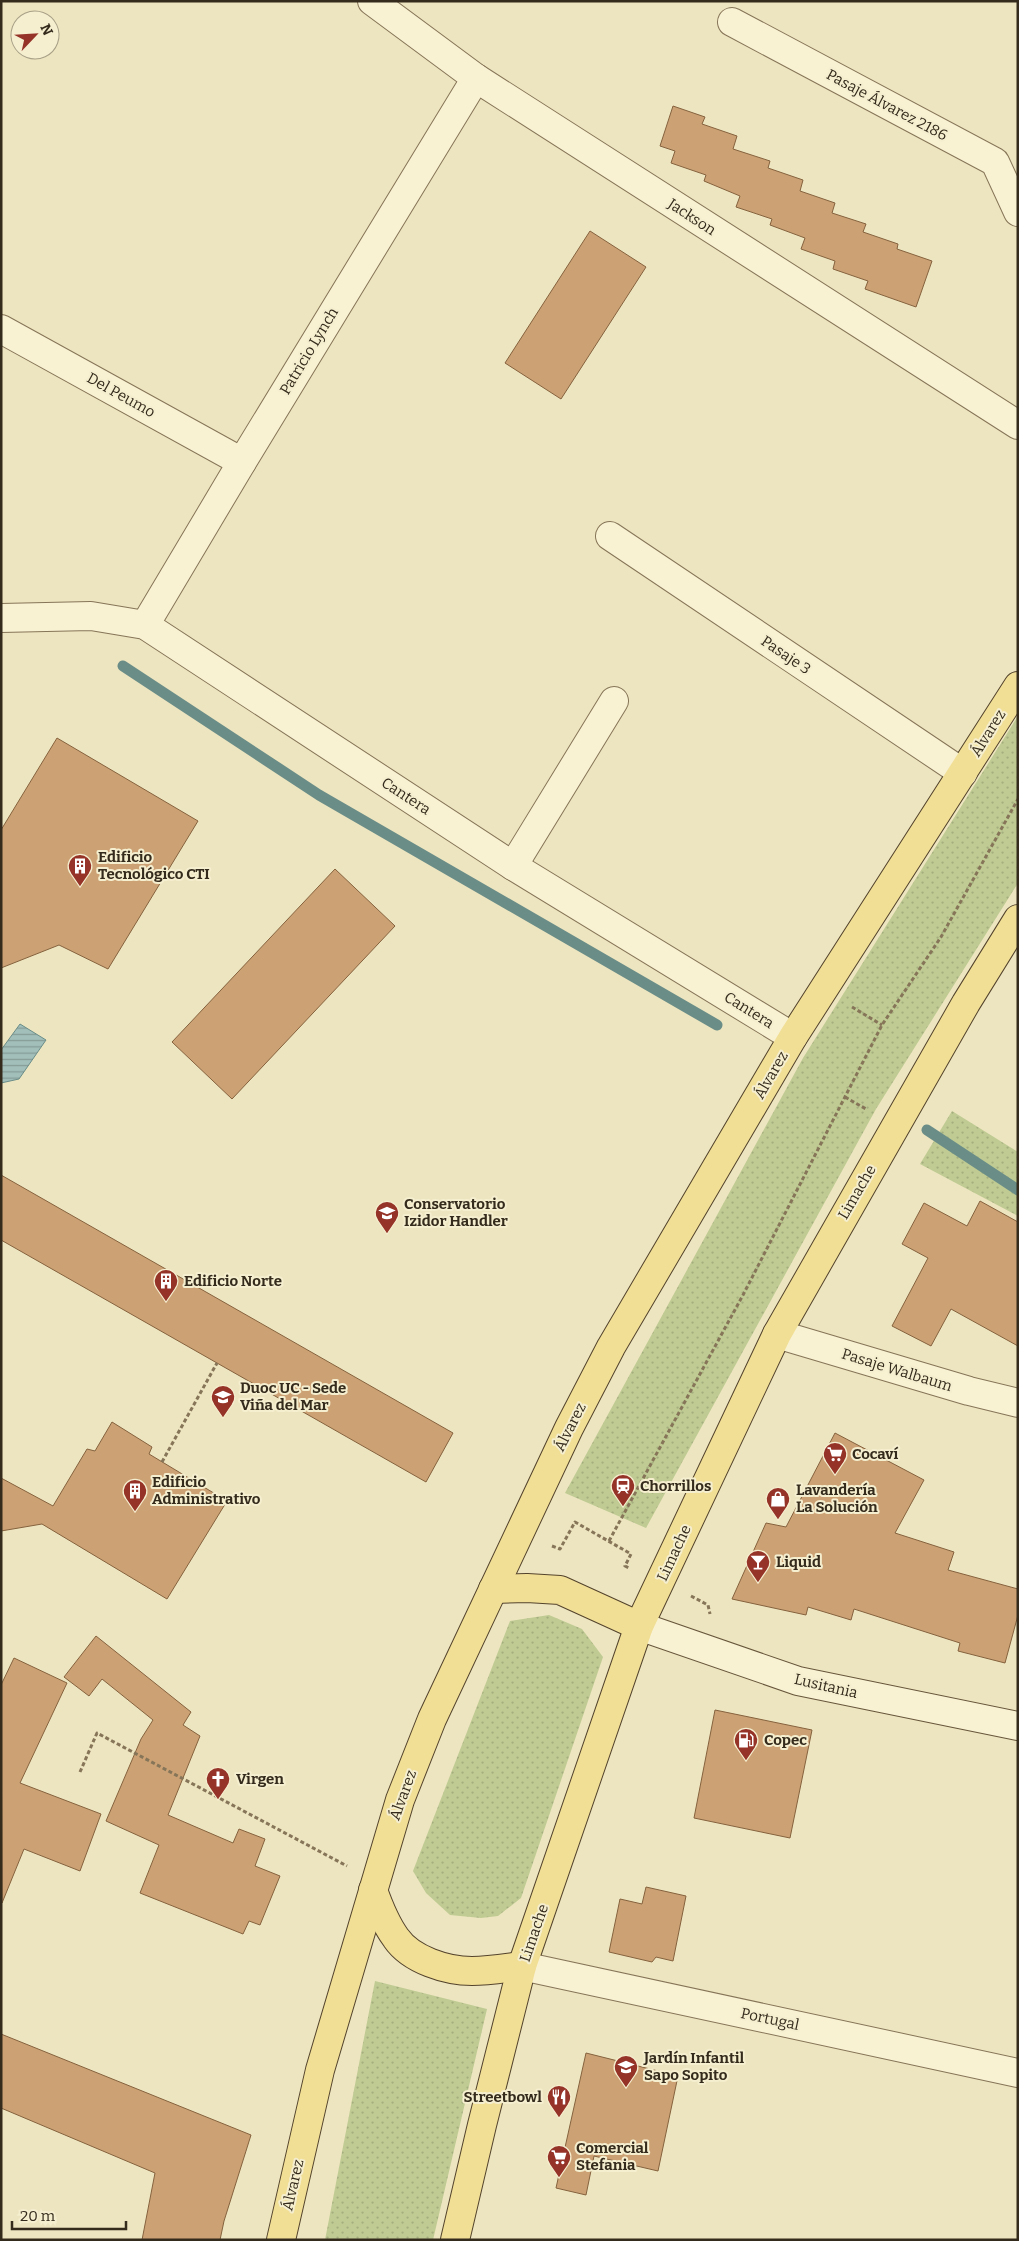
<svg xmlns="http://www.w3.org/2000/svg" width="1019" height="2241" viewBox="0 0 1019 2241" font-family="Bitter,serif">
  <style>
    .grass { fill: url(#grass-dots) }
    .water { fill: url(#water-rules); stroke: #6a8d88 }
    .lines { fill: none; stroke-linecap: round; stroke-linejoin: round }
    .stream { stroke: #6a8d88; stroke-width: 11 }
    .building { fill: #cca275; stroke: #85623e }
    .street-casing { stroke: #867558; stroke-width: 30 }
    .secondary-casing { stroke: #67563b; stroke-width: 30 }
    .primary-casing { stroke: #53432c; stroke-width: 30 }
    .path { stroke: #867558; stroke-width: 3; stroke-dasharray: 4 2.5; stroke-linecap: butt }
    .street { stroke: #f8f1d2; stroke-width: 28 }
    .secondary { stroke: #f8f1d2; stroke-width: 28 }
    .primary { stroke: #f1df96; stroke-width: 28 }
    .labels { text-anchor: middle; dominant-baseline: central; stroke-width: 4; stroke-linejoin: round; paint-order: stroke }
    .street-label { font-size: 15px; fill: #352b1c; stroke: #f5eecf }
    .poi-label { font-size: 15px; font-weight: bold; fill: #352b1c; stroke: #f5eecf; text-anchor: start }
  </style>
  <defs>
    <pattern id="grass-dots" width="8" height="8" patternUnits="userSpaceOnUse" patternTransform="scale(1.25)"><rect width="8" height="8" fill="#bfcb93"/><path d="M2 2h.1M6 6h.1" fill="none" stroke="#a5ae7e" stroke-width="1.8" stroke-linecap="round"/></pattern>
    <pattern id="water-rules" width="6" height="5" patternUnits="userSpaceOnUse" patternTransform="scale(1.25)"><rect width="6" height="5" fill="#a2bfba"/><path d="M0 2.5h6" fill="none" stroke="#859b96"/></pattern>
  </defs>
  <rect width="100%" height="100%" fill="#ede5bf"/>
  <!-- grass -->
  <g class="grass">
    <path d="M 1018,716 L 1018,883 L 876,1109 L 646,1528 L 565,1493 L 803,1058 Z"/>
    <path d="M 952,1111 L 1018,1152 L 1018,1216 L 920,1164 Z"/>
    <path d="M 549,1615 L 582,1629 L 603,1657 L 521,1898 L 498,1916 L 481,1918 L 450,1915 L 426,1893 L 413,1871 L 510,1621 Z"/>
    <path d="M 375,1981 L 487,2009 L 433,2240 L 325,2240 Z"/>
  </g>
  <!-- water -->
  <path class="water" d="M 20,1024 L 46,1040 L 19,1079 L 1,1083 L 1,1050 Z"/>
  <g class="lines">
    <!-- stream -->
    <g class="stream">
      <path d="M 123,666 L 319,795 L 717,1025"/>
      <path d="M 927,1130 L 1018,1190"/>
    </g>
  </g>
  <!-- building -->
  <g class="building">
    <path d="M 673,106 L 705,117 L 702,124 L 737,136 L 733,149 L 770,161 L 768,168 L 803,180 L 800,191 L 835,203 L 832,213 L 866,224 L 863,232 L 898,244 L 897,249 L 932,261 L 916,307 L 865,289 L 868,281 L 833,269 L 835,261 L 801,249 L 805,238 L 770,225 L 772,219 L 736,207 L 740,196 L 704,181 L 706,175 L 671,163 L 675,151 L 660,146 Z"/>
    <path d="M 590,231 L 646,267 L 561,399 L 505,363 Z"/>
    <path d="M 57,738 L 198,821 L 108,969 L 59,945 L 1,968 L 1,830 Z"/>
    <path d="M 335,869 L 395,926 L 232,1099 L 172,1042 Z"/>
    <path d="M 1,1175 L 453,1433 L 426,1482 L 1,1240 Z"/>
    <path d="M 980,1201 L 1018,1222 L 1018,1346 L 951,1309 L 931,1346 L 892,1326 L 928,1258 L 902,1244 L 924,1203 L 967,1226 Z"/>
    <path d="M 112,1422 L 152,1447 L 149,1454 L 227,1501 L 167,1599 L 42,1524 L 1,1531 L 1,1478 L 53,1506 L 87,1449 L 95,1451 Z"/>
    <path d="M 835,1433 L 924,1480 L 895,1533 L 954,1552 L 948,1570 L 1018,1589 L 1018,1615 L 1005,1663 L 958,1651 L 960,1643 L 854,1609 L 851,1620 L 808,1607 L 806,1615 L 732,1599 L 766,1523 L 786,1527 Z"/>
    <path d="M 96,1636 L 191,1712 L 183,1725 L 200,1736 L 168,1815 L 233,1843 L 239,1829 L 265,1839 L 255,1866 L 280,1876 L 260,1925 L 249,1921 L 243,1934 L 140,1893 L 159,1845 L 106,1821 L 141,1739 L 153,1720 L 102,1679 L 89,1696 L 64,1677 Z"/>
    <path d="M 14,1658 L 67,1683 L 20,1783 L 101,1814 L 80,1871 L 24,1849 L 2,1903 L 1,1685 Z"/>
    <path d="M 715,1710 L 812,1730 L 790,1838 L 694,1818 Z"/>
    <path d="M 646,1887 L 686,1896 L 673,1961 L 656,1957 L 652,1962 L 609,1952 L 620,1899 L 642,1904 Z"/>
    <path d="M 1,2034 L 251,2135 L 224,2221 L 220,2240 L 142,2240 L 155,2173 L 1,2108 Z"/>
    <path d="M 586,2053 L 678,2076 L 658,2171 L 594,2156 L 586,2195 L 556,2188 Z"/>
  </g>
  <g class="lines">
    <!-- street casing -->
    <g class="street-casing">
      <g id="street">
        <path d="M 372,1 L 476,78 L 1018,425"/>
        <path d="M 732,22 L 995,162 L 1018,212"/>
        <path d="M 1,329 L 242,462"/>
        <path d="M 610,536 L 963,773"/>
        <path d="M 1,618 L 91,616 L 145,625 L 513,866 L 793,1037"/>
        <path d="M 145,625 L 242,462 L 476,78"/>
        <path d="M 513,866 L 614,701"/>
        <path d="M 777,1334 L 969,1391 L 1018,1403"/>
        <path d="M 522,1966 L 1018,2073"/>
      </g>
    </g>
    <!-- secondary casing -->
    <g class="secondary-casing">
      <path id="secondary" d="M 639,1626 L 798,1681 L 1018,1726"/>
    </g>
    <!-- primary casing -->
    <g class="primary-casing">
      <g id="primary">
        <path d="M 493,1589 L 527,1588 L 560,1590 L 639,1626"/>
        <path d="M 373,1890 C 379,1907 385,1923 396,1938 C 411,1960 447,1971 472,1971 C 489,1971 506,1968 522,1966"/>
        <path d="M 281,2240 L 320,2070 L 400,1800 L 432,1719 L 569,1428 L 611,1347 L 793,1037 L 1018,686"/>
        <path d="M 455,2240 L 482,2125 L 522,1966 L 639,1626 L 777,1334 L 966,1003 L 1018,919"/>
      </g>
    </g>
    <!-- path -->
    <g class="path">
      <path d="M 852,1007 L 882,1025"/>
      <path d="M 845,1097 L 866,1109"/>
      <path d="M 162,1462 L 217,1363"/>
      <path d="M 609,1541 L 743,1295 L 882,1025 L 941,937 L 1018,799"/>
      <path d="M 552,1546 L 560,1549 L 575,1522 L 631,1554 L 625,1566 L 629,1568"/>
      <path d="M 691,1596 L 708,1605 L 710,1614"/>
      <path d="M 80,1772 L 97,1733 L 347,1866"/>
    </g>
    <!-- street -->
    <use href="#street" class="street"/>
    <!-- secondary -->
    <use href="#secondary" class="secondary"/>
    <!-- primary -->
    <use href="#primary" class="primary"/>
  </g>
  <!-- icons -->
  <defs>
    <g id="building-pin" transform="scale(1.25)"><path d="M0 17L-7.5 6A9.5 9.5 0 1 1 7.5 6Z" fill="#953328" stroke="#f5eecf"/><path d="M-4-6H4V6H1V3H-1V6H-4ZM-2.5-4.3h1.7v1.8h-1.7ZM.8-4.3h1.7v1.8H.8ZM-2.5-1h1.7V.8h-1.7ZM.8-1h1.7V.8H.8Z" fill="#fff"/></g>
    <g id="school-pin" transform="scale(1.25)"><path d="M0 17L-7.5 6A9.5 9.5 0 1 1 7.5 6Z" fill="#953328" stroke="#f5eecf"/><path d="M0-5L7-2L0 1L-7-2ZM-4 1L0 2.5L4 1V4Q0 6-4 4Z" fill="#fff"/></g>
    <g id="university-pin" transform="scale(1.25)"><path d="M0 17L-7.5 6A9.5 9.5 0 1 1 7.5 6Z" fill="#953328" stroke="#f5eecf"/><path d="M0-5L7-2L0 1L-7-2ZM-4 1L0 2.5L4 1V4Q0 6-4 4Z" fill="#fff"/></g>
    <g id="supermarket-pin" transform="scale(1.25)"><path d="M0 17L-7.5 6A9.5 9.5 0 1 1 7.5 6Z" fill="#953328" stroke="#f5eecf"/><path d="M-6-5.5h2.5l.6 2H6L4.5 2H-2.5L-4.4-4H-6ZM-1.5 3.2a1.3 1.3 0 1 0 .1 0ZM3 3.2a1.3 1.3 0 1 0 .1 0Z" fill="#fff"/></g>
    <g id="station-pin" transform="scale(1.25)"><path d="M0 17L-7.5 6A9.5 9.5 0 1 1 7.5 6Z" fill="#953328" stroke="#f5eecf"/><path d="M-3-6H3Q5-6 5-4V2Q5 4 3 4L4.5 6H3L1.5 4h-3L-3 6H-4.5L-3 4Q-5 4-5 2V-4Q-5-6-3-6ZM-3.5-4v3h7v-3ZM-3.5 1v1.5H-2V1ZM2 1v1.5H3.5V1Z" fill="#fff"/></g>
    <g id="shop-pin" transform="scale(1.25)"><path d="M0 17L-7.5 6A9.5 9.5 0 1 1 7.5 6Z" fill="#953328" stroke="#f5eecf"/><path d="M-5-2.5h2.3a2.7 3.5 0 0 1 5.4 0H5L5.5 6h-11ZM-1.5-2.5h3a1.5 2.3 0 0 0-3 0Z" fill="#fff"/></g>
    <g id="bar-pin" transform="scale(1.25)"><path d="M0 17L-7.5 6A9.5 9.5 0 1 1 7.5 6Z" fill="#953328" stroke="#f5eecf"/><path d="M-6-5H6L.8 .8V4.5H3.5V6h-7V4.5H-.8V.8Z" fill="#fff"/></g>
    <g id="fuel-pin" transform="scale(1.25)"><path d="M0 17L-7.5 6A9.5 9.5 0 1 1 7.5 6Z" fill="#953328" stroke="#f5eecf"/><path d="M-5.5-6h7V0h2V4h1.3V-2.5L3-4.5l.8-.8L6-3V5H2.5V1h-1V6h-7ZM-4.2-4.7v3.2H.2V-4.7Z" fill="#fff"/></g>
    <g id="church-pin" transform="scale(1.25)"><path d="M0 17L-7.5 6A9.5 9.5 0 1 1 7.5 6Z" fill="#953328" stroke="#f5eecf"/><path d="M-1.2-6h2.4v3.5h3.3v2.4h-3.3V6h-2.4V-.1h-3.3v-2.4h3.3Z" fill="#fff"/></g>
    <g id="restaurant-pin" transform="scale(1.25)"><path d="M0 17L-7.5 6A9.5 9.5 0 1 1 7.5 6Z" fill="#953328" stroke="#f5eecf"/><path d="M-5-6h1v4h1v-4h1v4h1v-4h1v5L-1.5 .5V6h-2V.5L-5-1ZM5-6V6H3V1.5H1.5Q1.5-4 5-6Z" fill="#fff"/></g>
  </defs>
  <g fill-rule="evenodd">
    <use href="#building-pin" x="80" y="866"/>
    <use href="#school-pin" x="387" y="1213"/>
    <use href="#building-pin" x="166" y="1281"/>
    <use href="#university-pin" x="223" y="1397"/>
    <use href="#supermarket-pin" x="835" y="1454"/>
    <use href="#station-pin" x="623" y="1486"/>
    <use href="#building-pin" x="135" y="1491"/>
    <use href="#shop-pin" x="778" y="1499"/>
    <use href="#bar-pin" x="758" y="1562"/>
    <use href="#fuel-pin" x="746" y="1740"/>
    <use href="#church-pin" x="218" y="1779"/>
    <use href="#school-pin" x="626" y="2067"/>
    <use href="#restaurant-pin" x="559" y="2097"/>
    <use href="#supermarket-pin" x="559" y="2157"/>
  </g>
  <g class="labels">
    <!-- street labels -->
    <g class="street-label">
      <text transform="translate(887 105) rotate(28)">Pasaje Álvarez 2186</text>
      <text transform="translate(692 217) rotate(33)">Jackson</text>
      <text transform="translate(309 351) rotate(-59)">Patricio Lynch</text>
      <text transform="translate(121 395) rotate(29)">Del Peumo</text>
      <text transform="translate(786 655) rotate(34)">Pasaje 3</text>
      <text transform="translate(988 733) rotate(-58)">Álvarez</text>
      <text transform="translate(406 796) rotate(33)">Cantera</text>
      <text transform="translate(749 1010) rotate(32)">Cantera</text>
      <text transform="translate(771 1075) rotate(-60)">Álvarez</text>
      <text transform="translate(857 1192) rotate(-60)">Limache</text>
      <text transform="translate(897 1370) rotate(17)">Pasaje Walbaum</text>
      <text transform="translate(570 1427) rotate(-63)">Álvarez</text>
      <text transform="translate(674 1553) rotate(-65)">Limache</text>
      <text transform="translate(826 1686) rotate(13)">Lusitania</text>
      <text transform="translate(403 1795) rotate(-70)">Álvarez</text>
      <text transform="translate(534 1933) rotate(-71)">Limache</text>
      <text transform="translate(770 2019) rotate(12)">Portugal</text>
      <text transform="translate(293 2185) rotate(-77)">Álvarez</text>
    </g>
    <!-- poi labels -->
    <g class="poi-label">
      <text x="98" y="857">Edificio<tspan x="98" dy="17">Tecnológico CTI</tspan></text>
      <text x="404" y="1204">Conservatorio<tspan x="404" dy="17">Izidor Handler</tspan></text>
      <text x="184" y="1281">Edificio Norte</text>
      <text x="240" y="1388">Duoc UC - Sede<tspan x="240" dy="17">Viña del Mar</tspan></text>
      <text x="852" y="1454">Cocaví</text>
      <text x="152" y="1482">Edificio<tspan x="152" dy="17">Administrativo</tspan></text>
      <text x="640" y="1486">Chorrillos</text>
      <text x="796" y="1490">Lavandería<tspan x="796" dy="17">La Solución</tspan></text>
      <text x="776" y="1562">Liquid</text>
      <text x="764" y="1740">Copec</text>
      <text x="236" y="1779">Virgen</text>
      <text x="644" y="2058">Jardín Infantil<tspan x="644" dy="17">Sapo Sopito</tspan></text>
      <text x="542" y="2097" text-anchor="end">Streetbowl</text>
      <text x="576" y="2148">Comercial<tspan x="576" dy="17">Stefania</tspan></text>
    </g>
  </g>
  <!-- border -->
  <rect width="1019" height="2241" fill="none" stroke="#352b1c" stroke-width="5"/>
  <!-- north arrow -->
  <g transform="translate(35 35) rotate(65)"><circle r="24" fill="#f5eecf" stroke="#a8a087"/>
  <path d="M0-4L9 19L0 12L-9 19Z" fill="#953328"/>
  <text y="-8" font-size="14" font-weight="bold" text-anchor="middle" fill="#352b1c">N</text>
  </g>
  <!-- scale -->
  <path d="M12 2221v8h114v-8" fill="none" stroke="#352b1c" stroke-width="2.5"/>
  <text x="20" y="2221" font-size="15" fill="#352b1c" stroke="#f5eecf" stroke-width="4" paint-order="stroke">20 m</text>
</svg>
